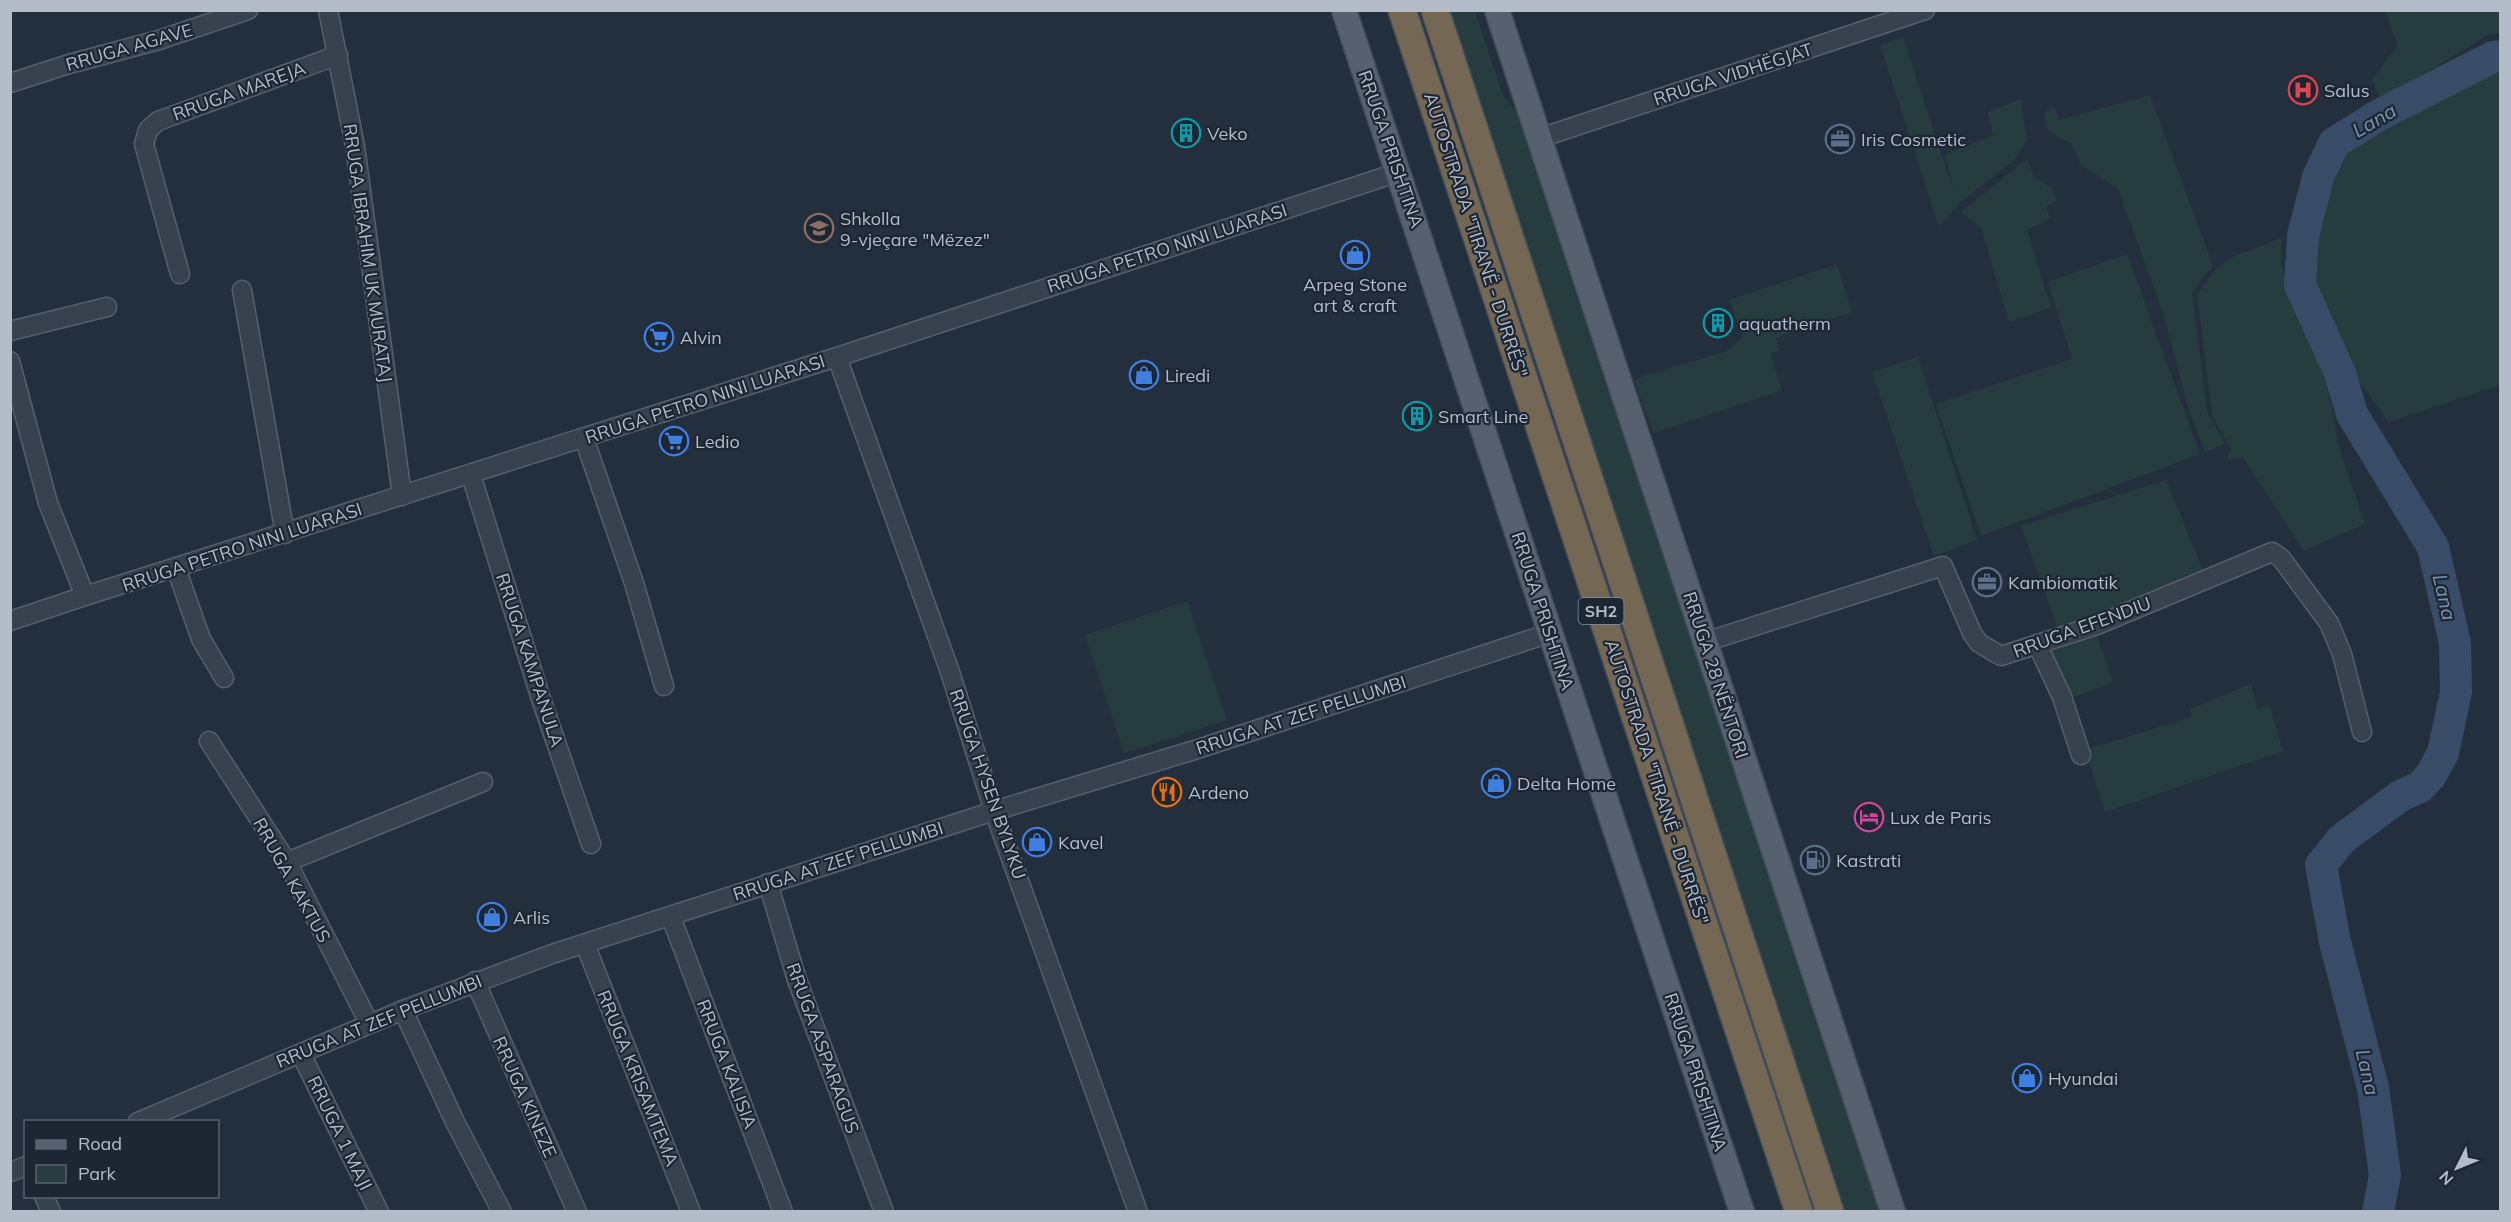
<svg xmlns="http://www.w3.org/2000/svg" width="2511" height="1222" viewBox="0 0 2511 1222" font-family="Mulish,sans-serif">
  <style>
    .green { fill: #263c3f }
    .lines { fill: none; stroke-linecap: round; stroke-linejoin: round }
    .river { stroke: #394c67; stroke-width: 32 }
    .minor-casing { stroke: #565f6c; stroke-width: 21 }
    .major-casing { stroke: #414a57; stroke-width: 27 }
    .highway-casing { stroke: #434c59; stroke-width: 30 }
    .minor { stroke: #38414e; stroke-width: 18 }
    .major { stroke: #56606e; stroke-width: 24 }
    .highway { stroke: #746855; stroke-width: 27 }
    .labels { text-anchor: middle; dominant-baseline: central; stroke-width: 4.5; stroke-linejoin: round; paint-order: stroke }
    .shield { fill: #1d2633; stroke: #878f9c; stroke-width: 1.5 }
    .shield-label { font-size: 16px; font-weight: bold; fill: #b4bcc9 }
    .street-label { font-size: 18px; fill: #b4bcc9; stroke: #1d2633 }
    .poi-label { font-size: 18px; fill: #b4bcc9; stroke: #1d2633; text-anchor: start }
    .water-label { font-size: 20px; font-style: italic; fill: #7c92b1; stroke: #1d2633 }
  </style>
  <rect width="100%" height="100%" fill="#242f3e"/>
  <!-- green -->
  <g class="green">
    <path d="M 1445,11 L 1475,11 L 1503,95 L 1517,113 L 1880,1211 L 1841,1211 Z"/>
    <path d="M 2385,11 L 2500,11 L 2500,33 L 2490,34 L 2381,100 L 2372,79 L 2398,46 Z"/>
    <path d="M 1903,37 L 1954,192 L 1945,154 L 1993,136 L 1988,112 L 2021,99 L 2027,141 L 2013,161 L 1958,204 L 1939,227 L 1880,45 Z"/>
    <path d="M 2500,63 L 2500,385 L 2389,422 L 2359,381 L 2312,284 L 2312,241 L 2319,205 L 2331,166 L 2344,146 L 2368,129 L 2492,65 Z"/>
    <path d="M 2150,95 L 2213,266 L 2192,292 L 2207,411 L 2225,444 L 2205,452 L 2188,407 L 2164,316 L 2118,189 L 2081,165 L 2071,143 C 2055,135 2043,134 2045,112 L 2055,107 L 2059,120 Z"/>
    <path d="M 2027,159 L 2034,177 L 2052,188 L 2057,200 L 2046,207 L 2050,218 L 2027,230 L 2051,308 L 2009,322 L 1981,228 L 1961,212 Z"/>
    <path d="M 2282,238 L 2281,264 L 2290,298 L 2312,334 L 2322,358 L 2340,451 L 2365,524 L 2304,551 L 2242,456 L 2227,460 L 2231,450 L 2212,415 L 2197,294 L 2217,268 L 2232,257 Z"/>
    <path d="M 2127,254 L 2200,454 L 1981,536 L 1936,404 L 2072,359 L 2048,282 Z"/>
    <path d="M 1837,264 L 1852,312 L 1776,338 L 1780,350 L 1770,354 L 1782,390 L 1653,433 L 1634,379 L 1727,351 L 1743,337 L 1729,300 Z"/>
    <path d="M 1918,357 L 1977,540 L 1934,556 L 1872,372 Z"/>
    <path d="M 2166,480 L 2204,573 L 2194,579 L 2188,574 L 2179,579 L 2180,584 L 2156,594 L 2153,591 L 2131,604 L 2058,629 L 2021,526 Z"/>
    <path d="M 1187,601 L 1227,720 L 1124,753 L 1085,635 Z"/>
    <path d="M 2095,630 L 2113,682 L 2068,700 L 2047,655 L 2050,650 Z"/>
    <path d="M 2251,684 L 2257,709 L 2269,704 L 2283,751 L 2105,812 L 2085,750 L 2192,717 L 2190,709 Z"/>
  </g>
  <g class="lines">
    <!-- river -->
    <path class="river" d="M 2378,1212 L 2385,1175 L 2373,1088 L 2335,942 L 2321,865 L 2342,839 L 2400,796 L 2420,787 L 2431,775 L 2443,753 L 2456,692 L 2455,643 L 2433,547 L 2352,414 L 2340,373 L 2300,285 L 2303,236 L 2318,177 L 2334,143 L 2379,115 L 2493,57 L 2500,56"/>
    <!-- minor casing -->
    <g class="minor-casing">
      <g id="minor">
        <path d="M 328,10 L 355,146 L 402,496"/>
        <path d="M 10,83 L 69,64 L 159,40 L 248,10"/>
        <path d="M 1540,138 L 1925,10"/>
        <path d="M 180,274 L 144,144 L 148,130 L 158,121 L 338,55"/>
        <path d="M 242,290 L 285,534"/>
        <path d="M 10,331 L 107,307"/>
        <path d="M 837,357 L 950,672 L 994,811 L 1138,1212"/>
        <path d="M 10,361 L 48,503 L 85,596"/>
        <path d="M 584,438 L 634,583 L 664,686"/>
        <path d="M 471,475 L 541,699 L 591,844"/>
        <path d="M 176,568 L 201,639 L 224,678"/>
        <path d="M 10,621 L 85,596 L 837,357 L 1399,172"/>
        <path d="M 1705,642 L 1943,566 L 1972,633 L 1979,643 L 2001,656 L 2097,625 L 2272,552 L 2281,558 L 2329,623 L 2342,654 L 2362,732"/>
        <path d="M 2037,644 L 2062,697 L 2081,755"/>
        <path d="M 209,741 L 287,862 L 369,1023"/>
        <path d="M 287,862 L 483,782"/>
        <path d="M 768,883 L 797,980 L 884,1212"/>
        <path d="M 671,917 L 783,1212"/>
        <path d="M 585,944 L 691,1212"/>
        <path d="M 475,981 L 577,1212"/>
        <path d="M 403,1010 L 455,1122 L 502,1212"/>
        <path d="M 301,1054 L 379,1212"/>
        <path d="M 138,1122 L 403,1010 L 552,954 L 994,811 L 1201,748 L 1550,633"/>
        <path d="M 10,1172 L 26,1166"/>
        <path d="M 44,1196 L 51,1212"/>
      </g>
    </g>
    <!-- major casing -->
    <g class="major-casing">
      <g id="major">
        <path d="M 1344,10 L 1742,1212"/>
        <path d="M 1497,10 L 1893,1212"/>
      </g>
    </g>
    <!-- highway casing -->
    <g class="highway-casing">
      <g id="highway">
        <path d="M 1402,10 L 1799,1212"/>
        <path d="M 1435,10 L 1830,1212"/>
      </g>
    </g>
    <!-- minor -->
    <use href="#minor" class="minor"/>
    <!-- major -->
    <use href="#major" class="major"/>
    <!-- highway -->
    <use href="#highway" class="highway"/>
  </g>
  <!-- icons -->
  <defs>
    <g id="hospital-ring" transform="scale(1.5)"><circle r="9.5" fill="#1d2633" stroke="#e0444e" stroke-width="1.5"/><path d="M-5-5h3v3.5h4V-5h3V5h-3V1.5h-4V5h-3Z" fill="#e0444e"/></g>
    <g id="building-ring" transform="scale(1.5)"><circle r="9.5" fill="#1d2633" stroke="#0f9aa8" stroke-width="1.5"/><path d="M-4-6H4V6H1V3H-1V6H-4ZM-2.5-4.3h1.7v1.8h-1.7ZM.8-4.3h1.7v1.8H.8ZM-2.5-1h1.7V.8h-1.7ZM.8-1h1.7V.8H.8Z" fill="#0f9aa8"/></g>
    <g id="office-ring" transform="scale(1.5)"><circle r="9.5" fill="#1d2633" stroke="#5c6f8a" stroke-width="1.5"/><path d="M-6-3h4V-5.5h4V-3h4V5H-6ZM-1-4.5V-3h2v-1.5ZM-6 0V1H6V0Z" fill="#5c6f8a"/></g>
    <g id="school-ring" transform="scale(1.5)"><circle r="9.5" fill="#1d2633" stroke="#8d6e63" stroke-width="1.5"/><path d="M0-5L7-2L0 1L-7-2ZM-4 1L0 2.5L4 1V4Q0 6-4 4Z" fill="#8d6e63"/></g>
    <g id="shop-ring" transform="scale(1.5)"><circle r="9.5" fill="#1d2633" stroke="#3f7fe0" stroke-width="1.5"/><path d="M-5-2.5h2.3a2.7 3.5 0 0 1 5.4 0H5L5.5 6h-11ZM-1.5-2.5h3a1.5 2.3 0 0 0-3 0Z" fill="#3f7fe0"/></g>
    <g id="supermarket-ring" transform="scale(1.5)"><circle r="9.5" fill="#1d2633" stroke="#3f7fe0" stroke-width="1.5"/><path d="M-6-5.5h2.5l.6 2H6L4.5 2H-2.5L-4.4-4H-6ZM-1.5 3.2a1.3 1.3 0 1 0 .1 0ZM3 3.2a1.3 1.3 0 1 0 .1 0Z" fill="#3f7fe0"/></g>
    <g id="restaurant-ring" transform="scale(1.5)"><circle r="9.5" fill="#1d2633" stroke="#e8710a" stroke-width="1.5"/><path d="M-5-6h1v4h1v-4h1v4h1v-4h1v5L-1.5 .5V6h-2V.5L-5-1ZM5-6V6H3V1.5H1.5Q1.5-4 5-6Z" fill="#e8710a"/></g>
    <g id="hotel-ring" transform="scale(1.5)"><circle r="9.5" fill="#1d2633" stroke="#d1479c" stroke-width="1.5"/><path d="M-6-4.5h1.5V1H6V5H4.5V3h-9V5H-6ZM-4 0a1.8 1.8 0 1 1 3.6 0ZM.5 0V-2.5h3Q6-2.5 6 0Z" fill="#d1479c"/></g>
    <g id="fuel-ring" transform="scale(1.5)"><circle r="9.5" fill="#1d2633" stroke="#5c6f8a" stroke-width="1.5"/><path d="M-5.5-6h7V0h2V4h1.3V-2.5L3-4.5l.8-.8L6-3V5H2.5V1h-1V6h-7ZM-4.2-4.7v3.2H.2V-4.7Z" fill="#5c6f8a"/></g>
  </defs>
  <g fill-rule="evenodd">
    <use href="#hospital-ring" x="2303" y="90"/>
    <use href="#building-ring" x="1186" y="133"/>
    <use href="#office-ring" x="1840" y="139"/>
    <use href="#school-ring" x="819" y="228"/>
    <use href="#shop-ring" x="1355" y="255"/>
    <use href="#building-ring" x="1718" y="323"/>
    <use href="#supermarket-ring" x="659" y="337"/>
    <use href="#shop-ring" x="1144" y="375"/>
    <use href="#building-ring" x="1417" y="416"/>
    <use href="#supermarket-ring" x="674" y="441"/>
    <use href="#office-ring" x="1987" y="582"/>
    <use href="#shop-ring" x="1496" y="783"/>
    <use href="#restaurant-ring" x="1167" y="792"/>
    <use href="#hotel-ring" x="1869" y="817"/>
    <use href="#shop-ring" x="1037" y="842"/>
    <use href="#fuel-ring" x="1815" y="860"/>
    <use href="#shop-ring" x="492" y="917"/>
    <use href="#shop-ring" x="2027" y="1078"/>
  </g>
  <g class="labels">
    <!-- shield labels -->
    <rect class="shield" x="1578.5" y="598" width="45" height="26" rx="4.5"/>
    <g class="shield-label">
      <text x="1601" y="611">SH2</text>
    </g>
    <!-- street labels -->
    <g class="street-label">
      <text transform="translate(129 47) rotate(-16)">RRUGA AGAVE</text>
      <text transform="translate(1733 74) rotate(-18)">RRUGA VIDHËGJAT</text>
      <text transform="translate(239 91) rotate(-20)">RRUGA MAREJA</text>
      <text transform="translate(1391 149) rotate(71)">RRUGA PRISHTINA</text>
      <text transform="translate(1476 235) rotate(72)">AUTOSTRADA "TIRANË - DURRËS"</text>
      <text transform="translate(1167 248) rotate(-18)">RRUGA PETRO NINI LUARASI</text>
      <text transform="translate(368 253) rotate(82)">RRUGA IBRAHIM UK MURATAJ</text>
      <text transform="translate(705 399) rotate(-18)">RRUGA PETRO NINI LUARASI</text>
      <text transform="translate(242 547) rotate(-18)">RRUGA PETRO NINI LUARASI</text>
      <text transform="translate(1543 611) rotate(72)">RRUGA PRISHTINA</text>
      <text transform="translate(2082 627) rotate(-20)">RRUGA EFENDIU</text>
      <text transform="translate(530 660) rotate(72)">RRUGA KAMPANULA</text>
      <text transform="translate(1716 675) rotate(72)">RRUGA 28 NËNTORI</text>
      <text transform="translate(1301 715) rotate(-18)">RRUGA AT ZEF PELLUMBI</text>
      <text transform="translate(1657 782) rotate(72)">AUTOSTRADA "TIRANË - DURRËS"</text>
      <text transform="translate(988 784) rotate(71)">RRUGA HYSEN BYLYKU</text>
      <text transform="translate(838 861) rotate(-18)">RRUGA AT ZEF PELLUMBI</text>
      <text transform="translate(292 880) rotate(61)">RRUGA KAKTUS</text>
      <text transform="translate(379 1021) rotate(-22)">RRUGA AT ZEF PELLUMBI</text>
      <text transform="translate(823 1048) rotate(70)">RRUGA ASPARAGUS</text>
      <text transform="translate(727 1064) rotate(69)">RRUGA KALISIA</text>
      <text transform="translate(1696 1072) rotate(72)">RRUGA PRISHTINA</text>
      <text transform="translate(638 1078) rotate(68)">RRUGA KRISAMTEMA</text>
      <text transform="translate(525 1097) rotate(66)">RRUGA KINEZE</text>
      <text transform="translate(340 1133) rotate(64)">RRUGA 1 MAJI</text>
    </g>
    <!-- poi labels -->
    <g class="poi-label">
      <text x="2324" y="90">Salus</text>
      <text x="1207" y="133">Veko</text>
      <text x="1861" y="139">Iris Cosmetic</text>
      <text x="840" y="218">Shkolla<tspan x="840" dy="21">9-vjeçare "Mëzez"</tspan></text>
      <text x="1355" y="284" text-anchor="middle">Arpeg Stone<tspan x="1355" dy="21">art &amp; craft</tspan></text>
      <text x="1739" y="323">aquatherm</text>
      <text x="680" y="337">Alvin</text>
      <text x="1165" y="375">Liredi</text>
      <text x="1438" y="416">Smart Line</text>
      <text x="695" y="441">Ledio</text>
      <text x="2008" y="582">Kambiomatik</text>
      <text x="1517" y="783">Delta Home</text>
      <text x="1188" y="792">Ardeno</text>
      <text x="1890" y="817">Lux de Paris</text>
      <text x="1058" y="842">Kavel</text>
      <text x="1836" y="860">Kastrati</text>
      <text x="513" y="917">Arlis</text>
      <text x="2048" y="1078">Hyundai</text>
    </g>
    <!-- water labels -->
    <g class="water-label">
      <text transform="translate(2374 120) rotate(-30)">Lana</text>
      <text transform="translate(2445 597) rotate(77)">Lana</text>
      <text transform="translate(2368 1072) rotate(77)">Lana</text>
    </g>
  </g>
  <!-- border -->
  <rect width="2511" height="1222" fill="none" stroke="#b4bcc9" stroke-width="24"/>
  <!-- legend -->
  <rect x="24" y="1120" width="195" height="78" fill="#1d2633" stroke="#59626f" stroke-width="1.5"/>
  <rect x="36" y="1140" width="30" height="9" fill="#56606e" stroke="#59626f" stroke-width="1.5"/>
  <text x="78" y="1150" font-size="18" fill="#b4bcc9">Road</text>
  <rect x="36" y="1165" width="30" height="18" fill="#263c3f" stroke="#59626f" stroke-width="1.5"/>
  <text x="78" y="1180" font-size="18" fill="#b4bcc9">Park</text>
  <!-- north arrow -->
  <g transform="translate(2457 1168) rotate(227)" stroke="#1d2633" stroke-width="4.5" paint-order="stroke">
  <path d="M0-4.5L10 22L0 15L-10 22Z" fill="#b4bcc9"/>
  <text y="-9" font-size="16" font-weight="bold" text-anchor="middle" fill="#b4bcc9">N</text>
  </g>
</svg>
